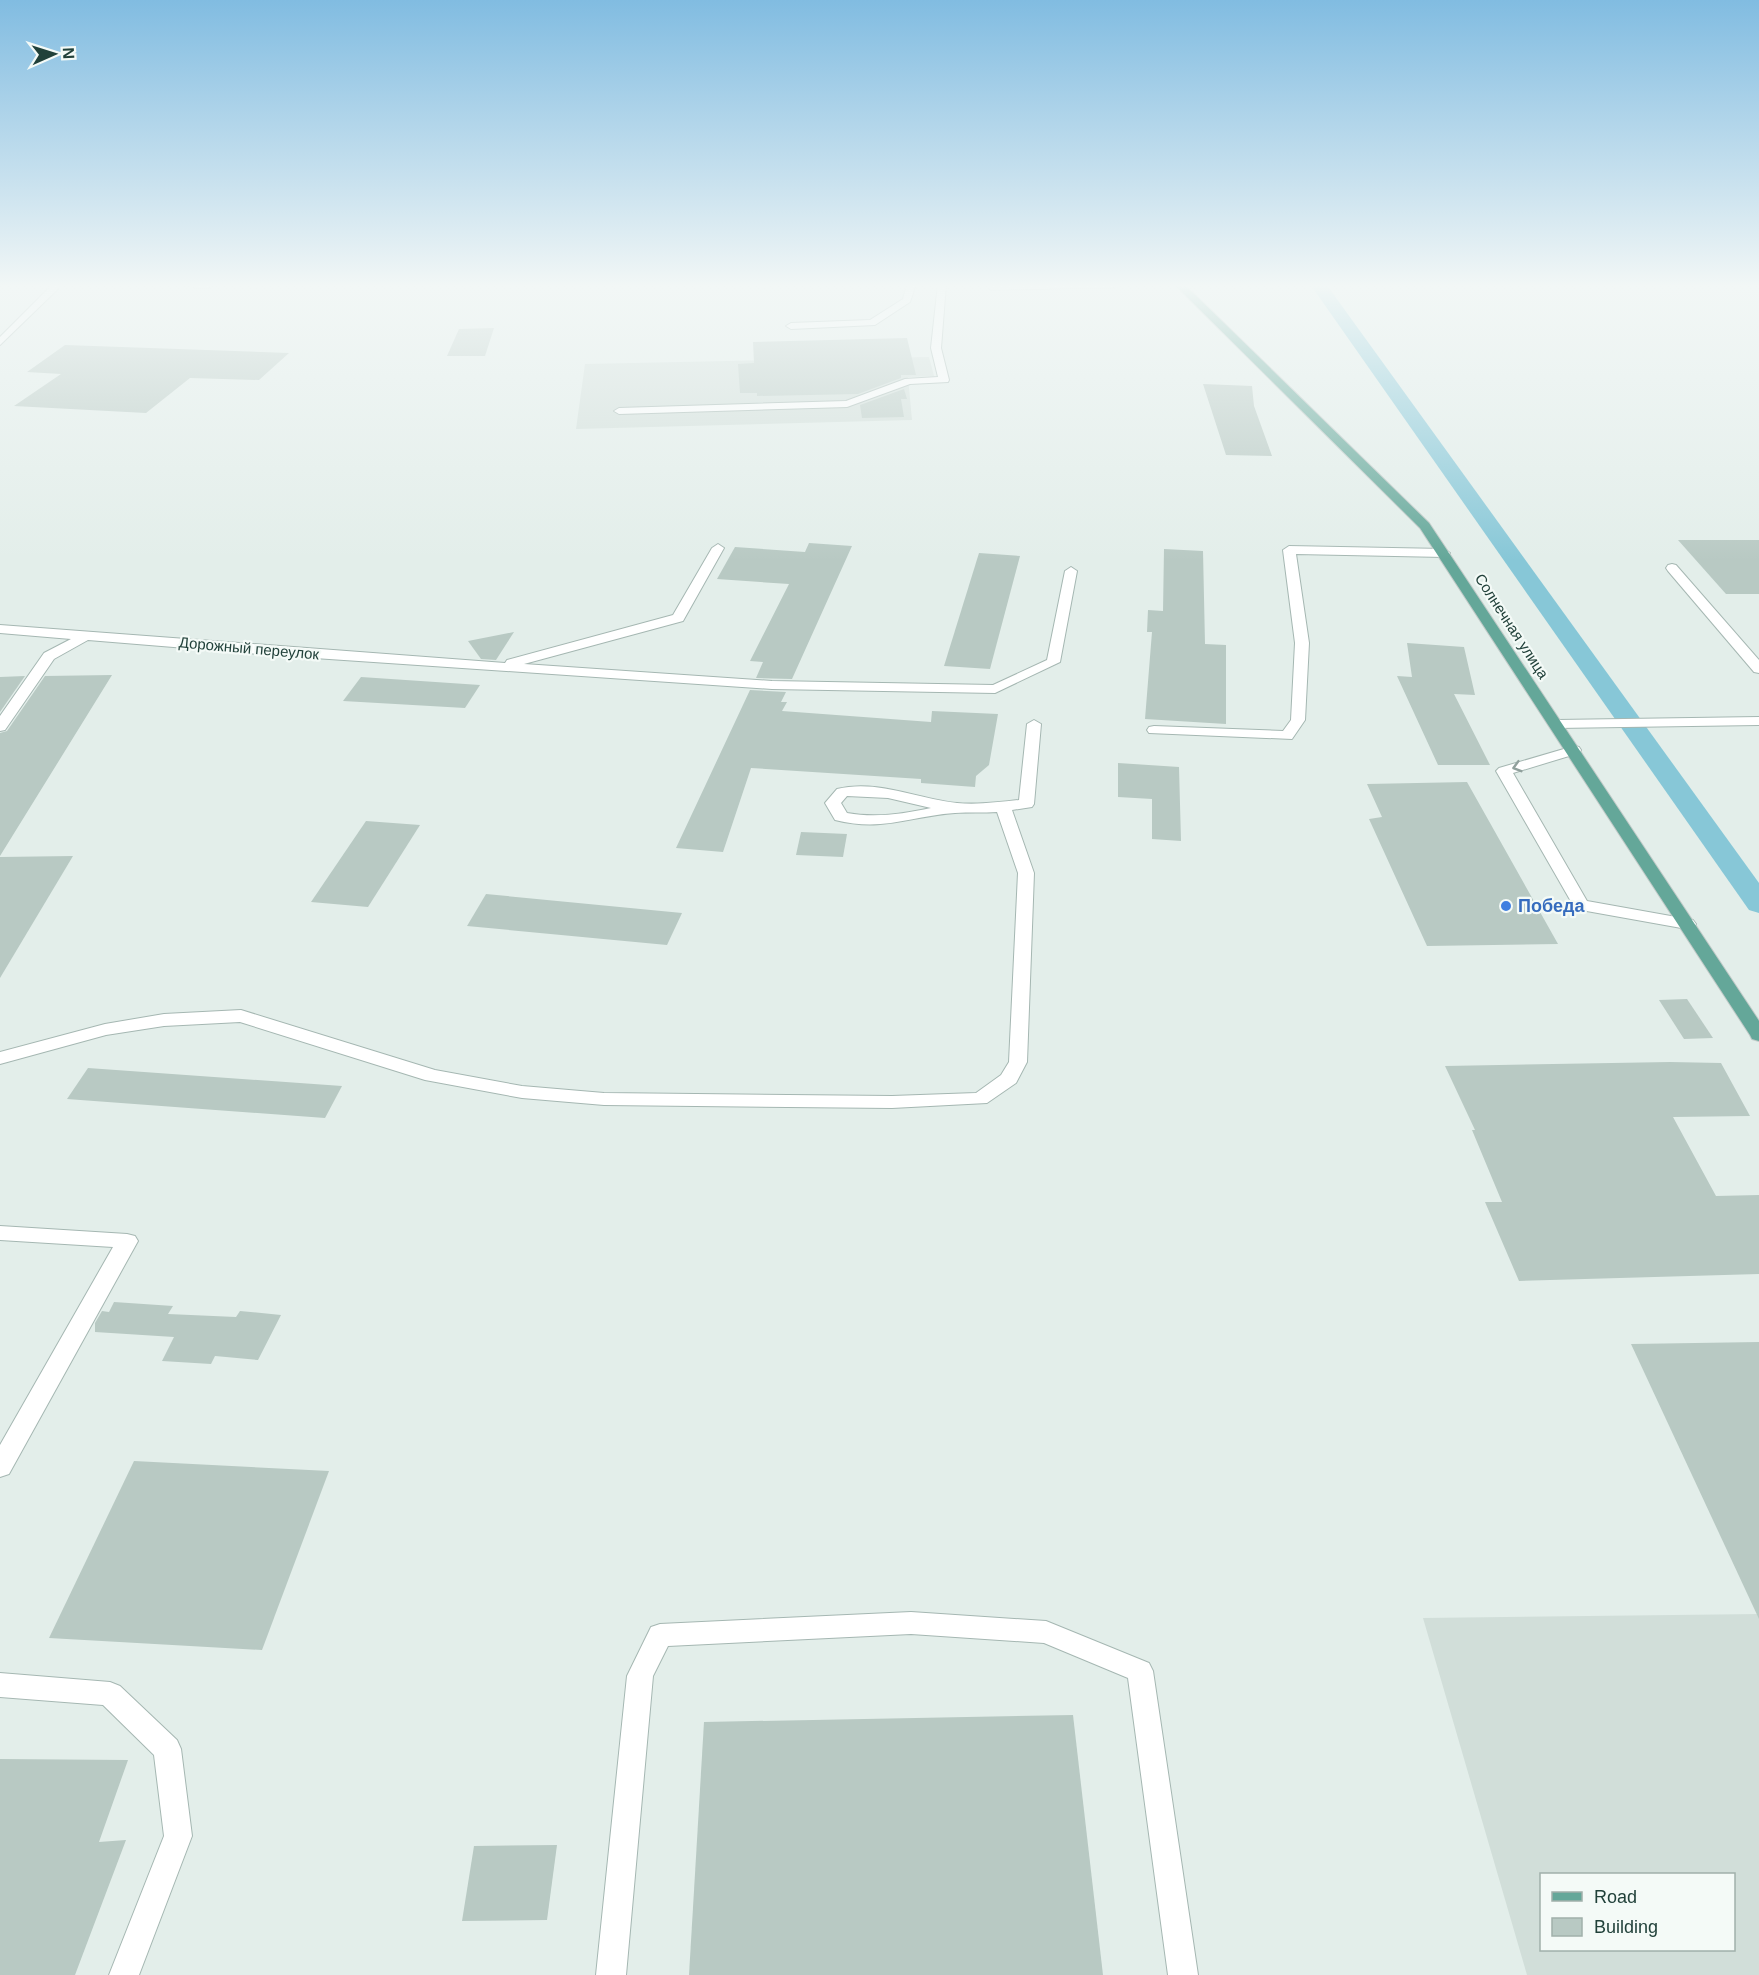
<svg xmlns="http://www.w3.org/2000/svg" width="1759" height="1975" viewBox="0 0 1759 1975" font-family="Arial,sans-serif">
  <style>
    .built { fill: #d1ded9; fill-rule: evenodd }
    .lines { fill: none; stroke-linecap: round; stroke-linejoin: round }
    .canal { fill: #87c7d7; fill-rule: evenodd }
    .building { fill: #b8c9c3 }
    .minor-casing { stroke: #a5b7b2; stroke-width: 2 }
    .major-casing { stroke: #c1cac8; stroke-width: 2 }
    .minor { fill: #fff; fill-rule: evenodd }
    .major { fill: #64a799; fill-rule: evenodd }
    .oneway { stroke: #90a09c }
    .shop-dot { fill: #3f7fe0; stroke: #f4faf7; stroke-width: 2 }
    .labels { text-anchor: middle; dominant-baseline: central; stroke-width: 4.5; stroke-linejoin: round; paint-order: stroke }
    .far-street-label { font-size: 15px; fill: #21413a; stroke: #f4faf7 }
    .shop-label { font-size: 18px; font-weight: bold; fill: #366cbe; stroke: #f4faf7; text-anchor: start }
  </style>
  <rect width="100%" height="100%" fill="#e3eeea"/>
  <!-- built -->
  <g class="built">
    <path d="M 929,357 L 934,376 L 908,377 L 912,420 L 576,429 L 585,364 Z"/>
    <path d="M 1759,1614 L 1759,1975 L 1527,1975 L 1423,1618 ZM 1542,1874 L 1734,1874 L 1734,1950 L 1542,1950 Z"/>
  </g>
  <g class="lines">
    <!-- canal -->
    <path class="canal" d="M 1310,284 L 1326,284 L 1759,883 L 1759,913 L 1749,910 Z"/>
  </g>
  <!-- building -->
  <g class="building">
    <path d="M 494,328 L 485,356 L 447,356 L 459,329 Z"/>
    <path d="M 907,338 L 916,375 L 901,375 L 901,378 L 858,394 L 757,396 L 757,393 L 740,393 L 738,364 L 754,363 L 753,342 Z"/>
    <path d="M 65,345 L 289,353 L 259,380 L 190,378 L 146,413 L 14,406 L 61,374 L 27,372 Z"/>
    <path d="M 1203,384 L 1252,386 L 1254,406 L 1272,456 L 1226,455 Z"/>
    <path d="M 904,389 L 907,399 L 901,399 L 904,417 L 862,418 L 860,405 Z"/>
    <path d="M 1678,540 L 1759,540 L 1759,594 L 1726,594 Z"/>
    <path d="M 809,543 L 852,546 L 792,679 L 756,678 L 763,662 L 750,661 L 789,584 L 717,579 L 735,547 L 805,552 Z"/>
    <path d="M 1164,549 L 1203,551 L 1205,644 L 1226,645 L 1226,724 L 1145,719 L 1152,632 L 1147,632 L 1148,610 L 1163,611 Z"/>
    <path d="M 979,553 L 1020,556 L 990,669 L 944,666 Z"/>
    <path d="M 514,632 L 496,660 L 481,659 L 468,641 Z"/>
    <path d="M 1407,643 L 1464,647 L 1475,695 L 1454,694 L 1490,765 L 1438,765 L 1397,676 L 1412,677 Z"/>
    <path d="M 112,675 L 0,856 L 0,733 L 7,731 L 45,676 Z"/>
    <path d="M 25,676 L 0,712 L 0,677 Z"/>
    <path d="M 361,677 L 480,685 L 465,708 L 343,701 Z"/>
    <path d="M 750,690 L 786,692 L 781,702 L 787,702 L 782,711 L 931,722 L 932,711 L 998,714 L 989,765 L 976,776 L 975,787 L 921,783 L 921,779 L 751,768 L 723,852 L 676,848 Z"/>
    <path d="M 1118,763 L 1179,767 L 1181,841 L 1152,839 L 1152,799 L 1118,797 Z"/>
    <path d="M 1467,782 L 1558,944 L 1427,946 L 1369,819 L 1382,817 L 1367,784 Z"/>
    <path d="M 366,821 L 420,825 L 368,907 L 311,902 Z"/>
    <path d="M 801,832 L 847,834 L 843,857 L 796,855 Z"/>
    <path d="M 73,856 L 0,978 L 0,857 Z"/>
    <path d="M 486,894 L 682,913 L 667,945 L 467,926 Z"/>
    <path d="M 1687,999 L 1713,1038 L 1684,1039 L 1659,1000 Z"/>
    <path d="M 1670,1062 L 1721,1063 L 1750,1116 L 1673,1117 L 1716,1196 L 1759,1195 L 1759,1274 L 1519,1281 L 1485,1202 L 1502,1202 L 1472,1130 L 1475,1130 L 1445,1066 Z"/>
    <path d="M 88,1068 L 342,1086 L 325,1118 L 67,1099 Z"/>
    <path d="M 114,1302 L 173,1306 L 168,1314 L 236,1317 L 240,1311 L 281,1315 L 258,1360 L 215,1356 L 211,1364 L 162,1361 L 174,1337 L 95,1332 L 95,1323 L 102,1311 L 109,1312 Z"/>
    <path d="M 1759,1342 L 1759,1619 L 1631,1344 Z"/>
    <path d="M 134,1461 L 329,1471 L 262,1650 L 49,1638 Z"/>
    <path d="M 1073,1715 L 1103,1975 L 689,1975 L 704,1722 Z"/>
    <path d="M 0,1759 L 128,1760 L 99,1842 L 126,1840 L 75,1975 L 0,1975 Z"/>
    <path d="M 557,1845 L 547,1920 L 462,1921 L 474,1846 Z"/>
  </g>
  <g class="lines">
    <!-- minor casing -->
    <g class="minor-casing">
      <g id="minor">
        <path d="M 53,284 L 63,284 L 0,345 L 0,337 Z"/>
        <path d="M 185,284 L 218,284 C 211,289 192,289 185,284 Z"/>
        <path d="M 907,284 L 916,284 L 910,302 L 875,325 L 791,329 L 786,326 L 791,323 L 870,320 L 903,299 Z"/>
        <path d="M 938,284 L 946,284 L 941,348 L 949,380 L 948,382 L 910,384 L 847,407 L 619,414 L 614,411 L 619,408 L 846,401 L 905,379 L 938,377 L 931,348 Z"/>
        <path d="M 986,284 L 1121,284 L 1117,287 L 991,290 Z"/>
        <path d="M 718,544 L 724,548 L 683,621 L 524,664 L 772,681 L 993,685 L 1047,660 L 1065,571 L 1071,567 L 1077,571 L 1060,662 L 995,693 L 772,689 L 285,656 L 88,640 L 54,659 L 5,730 L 0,731 L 0,716 L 44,653 L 71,639 L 0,633 L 0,625 L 505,663 L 507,660 L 673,615 L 712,548 Z"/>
        <path d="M 1289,546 L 1444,549 L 1450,553 L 1444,557 L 1296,554 L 1309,643 L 1305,720 L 1292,739 L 1149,733 L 1147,730 L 1149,727 L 1154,726 L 1283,731 L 1291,720 L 1295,643 L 1283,550 Z"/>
        <path d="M 1672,564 L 1676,565 L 1759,660 L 1759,673 L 1754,672 L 1668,571 L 1666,568 L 1668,565 Z"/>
        <path d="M 1759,717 L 1759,725 L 1557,728 L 1550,724 L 1557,720 Z"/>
        <path d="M 1034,720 L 1041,724 L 1034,804 L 1032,807 L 1012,810 L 1034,873 L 1027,1062 L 1016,1083 L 987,1103 L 892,1108 L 604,1105 L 522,1098 L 425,1080 L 240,1022 L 164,1026 L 106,1035 L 0,1064 L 0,1052 L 105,1024 L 164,1014 L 241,1010 L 435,1070 L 522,1086 L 604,1093 L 892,1096 L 976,1093 L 1001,1075 L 1009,1062 L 1018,873 L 997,812 C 983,813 969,812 955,813 C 911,816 883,832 835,820 L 825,803 L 837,789 C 877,779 918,799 957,803 C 978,805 998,802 1019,800 L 1027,724 ZM 847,796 L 888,798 L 931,808 C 903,814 875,818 847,813 L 841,803 Z"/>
        <path d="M 1574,746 L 1579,747 L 1581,750 L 1579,753 L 1513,773 L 1587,901 L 1693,920 L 1696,924 L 1693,928 L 1687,929 L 1581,910 L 1575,909 L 1573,905 L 1496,771 L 1499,768 Z"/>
        <path d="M 0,1226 L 127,1234 L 135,1236 L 138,1241 L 9,1474 L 0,1477 L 0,1445 L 113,1247 L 0,1240 Z"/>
        <path d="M 911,1612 L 1046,1621 L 1149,1663 L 1153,1671 L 1198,1975 L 1168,1975 L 1128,1678 L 1044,1643 L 911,1634 L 668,1646 L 653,1676 L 626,1975 L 596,1975 L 627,1676 L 651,1627 L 660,1624 Z"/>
        <path d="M 0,1673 L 110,1682 L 120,1686 L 177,1740 L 181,1749 L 192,1836 L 139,1975 L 109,1975 L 164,1836 L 154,1755 L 103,1705 L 0,1697 Z"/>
      </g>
    </g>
    <!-- major casing -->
    <g class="major-casing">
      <path id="major" d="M 1174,284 L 1184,284 L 1429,523 L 1759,1021 L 1759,1041 L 1752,1039 L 1750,1035 L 1420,528 Z"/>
    </g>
    <!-- minor -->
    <use href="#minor" class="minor"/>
    <!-- major -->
    <use href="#major" class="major"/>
  </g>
  <!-- one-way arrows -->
  <defs><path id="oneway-chevron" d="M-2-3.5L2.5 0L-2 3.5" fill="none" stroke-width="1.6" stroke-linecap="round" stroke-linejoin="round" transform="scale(1.5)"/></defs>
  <use class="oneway" href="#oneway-chevron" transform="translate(1517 767) rotate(164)"/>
  <!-- sky -->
  <linearGradient id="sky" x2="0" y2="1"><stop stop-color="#81bce1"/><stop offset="0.51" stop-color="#f2f7f6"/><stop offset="1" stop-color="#f2f7f6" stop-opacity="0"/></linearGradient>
  <rect width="1759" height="561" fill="url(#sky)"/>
  <!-- markers -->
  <circle class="shop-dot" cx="1506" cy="906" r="6"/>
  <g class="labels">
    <!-- far-street labels -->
    <g class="far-street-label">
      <text transform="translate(1512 626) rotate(57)">Солнечная улица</text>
      <text transform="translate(249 648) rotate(5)">Дорожный переулок</text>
    </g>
    <!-- shop labels -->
    <g class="shop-label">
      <text x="1518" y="906">Победа</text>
    </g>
  </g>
  <!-- legend -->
  <rect x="1540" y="1873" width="195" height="78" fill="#f4faf7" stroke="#a0b0ab" stroke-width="1.5"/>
  <rect x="1552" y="1892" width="30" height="9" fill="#64a799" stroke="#a0b0ab" stroke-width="1.5"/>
  <text x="1594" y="1903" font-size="18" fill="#21413a">Road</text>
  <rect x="1552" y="1918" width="30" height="18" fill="#b8c9c3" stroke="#a0b0ab" stroke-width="1.5"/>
  <text x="1594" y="1933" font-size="18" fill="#21413a">Building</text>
  <!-- north arrow -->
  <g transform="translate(54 54) rotate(87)" stroke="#f4faf7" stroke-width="4.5" paint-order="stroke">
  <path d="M0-4.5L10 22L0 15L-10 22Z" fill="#21413a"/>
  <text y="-9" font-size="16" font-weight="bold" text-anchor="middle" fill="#21413a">N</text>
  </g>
</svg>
